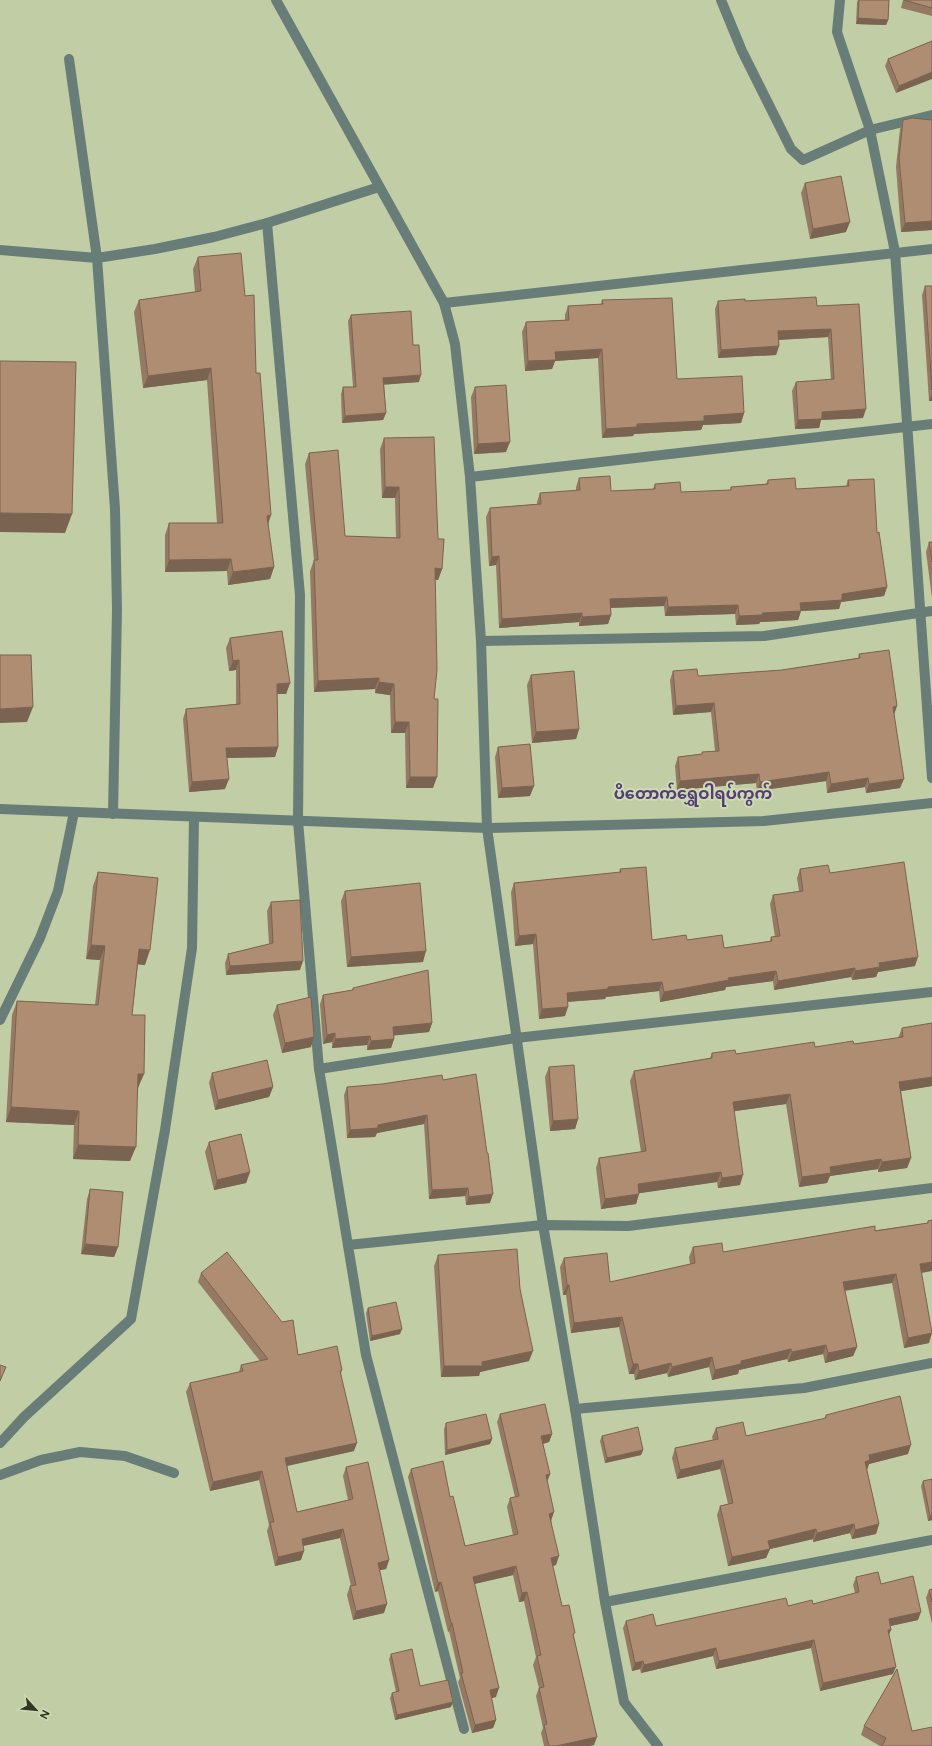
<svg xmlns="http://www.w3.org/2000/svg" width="932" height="1746" viewBox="0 0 932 1746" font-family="Figtree,'Noto Sans Myanmar',sans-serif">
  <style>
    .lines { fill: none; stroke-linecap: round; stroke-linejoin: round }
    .minor { stroke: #687d78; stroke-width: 10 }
    .wall { fill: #967962 }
    .shaded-wall { fill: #7a6350 }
    .building { fill: #af8d72; stroke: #7a6350 }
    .labels { text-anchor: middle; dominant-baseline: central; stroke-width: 4; stroke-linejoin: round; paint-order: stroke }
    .quarter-label { font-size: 16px; font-weight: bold; fill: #553d79; stroke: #cedab1 }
  </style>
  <rect width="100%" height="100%" fill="#c1cda4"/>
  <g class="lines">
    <!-- minor -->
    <g class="minor">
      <path d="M 276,0 L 444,303 L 455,344 L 470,477 L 481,641 L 487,828 L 543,1225 L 575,1409 L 605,1602 L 624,1702 L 658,1746"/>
      <path d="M 721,0 L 742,51 L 791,149 L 803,160 L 870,130 L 932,115"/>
      <path d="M 840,0 L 837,32 L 870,130 L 895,252 L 932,778"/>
      <path d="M 69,59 L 97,258 L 115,509 L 117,610 L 113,814"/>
      <path d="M 267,223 L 300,595 L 298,821 L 319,1069 L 366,1355 L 464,1729"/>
      <path d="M 0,250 L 97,258 L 155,249 L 214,237 L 267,223 L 379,187"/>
      <path d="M 444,303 L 932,249"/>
      <path d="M 470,477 L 932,424"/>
      <path d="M 481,641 L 764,636 L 932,611"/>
      <path d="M 0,809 L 487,828 L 764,821 L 932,803"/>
      <path d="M 0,1020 L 40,938 L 58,891 L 74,812"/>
      <path d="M 319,1069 L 516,1038 L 932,992"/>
      <path d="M 348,1245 L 543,1225 L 628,1226 L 932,1188"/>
      <path d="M 575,1409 L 804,1388 L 932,1363"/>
      <path d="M 0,1443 L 24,1417 L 131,1319 L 165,1130 L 192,948 L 194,817"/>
      <path d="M 0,1475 L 41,1460 L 80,1452 L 125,1456 L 174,1473"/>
      <path d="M 605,1602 L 932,1540"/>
    </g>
  </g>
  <!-- wall -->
  <g class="wall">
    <path d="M 858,0 L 889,0 L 888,20 L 886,25 L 856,24 L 857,2 Z"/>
    <path d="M 903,0 L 932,0 L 932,16 L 901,8 Z"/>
    <path d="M 932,41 L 896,93 L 885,66 L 888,59 Z"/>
    <path d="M 903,120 L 932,230 L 901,232 L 896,167 L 900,129 Z"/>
    <path d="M 805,183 L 846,232 L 810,239 L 801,193 Z"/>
    <path d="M 198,257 L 245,296 L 256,373 L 268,525 L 274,567 L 270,579 L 228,585 L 227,571 L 165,572 L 165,535 L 169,523 L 217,523 L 207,380 L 143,388 L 134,312 L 139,300 L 195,292 L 193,269 Z"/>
    <path d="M 925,286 L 932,286 L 932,401 L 929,401 L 922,295 Z"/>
    <path d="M 602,300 L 677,379 L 744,413 L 741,423 L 703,425 L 701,430 L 634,434 L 633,436 L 602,438 L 598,358 L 555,361 L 552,369 L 525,371 L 522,332 L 526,322 L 565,320 L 565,315 L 568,306 L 601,304 Z"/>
    <path d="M 718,301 L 745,301 L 817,306 L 859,304 L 863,418 L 821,420 L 819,428 L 795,429 L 792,391 L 796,382 L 831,380 L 828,337 L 779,340 L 779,346 L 776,355 L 718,358 L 715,309 Z"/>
    <path d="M 351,315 L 413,345 L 419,382 L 384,384 L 386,413 L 383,420 L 342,423 L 341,394 L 343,387 L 353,387 L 348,321 Z"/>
    <path d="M 475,387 L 506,452 L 474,454 L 471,397 Z"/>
    <path d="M 384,438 L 438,539 L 442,569 L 438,580 L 435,579 L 433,788 L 406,788 L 405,733 L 391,733 L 390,695 L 375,693 L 375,689 L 314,692 L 310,571 L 314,560 L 305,464 L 309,453 L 345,536 L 396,538 L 395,498 L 382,498 L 380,449 Z"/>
    <path d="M 579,478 L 611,491 L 653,489 L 655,484 L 681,492 L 730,490 L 731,487 L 766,484 L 768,480 L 796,489 L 846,486 L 848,480 L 877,533 L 887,587 L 884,596 L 841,602 L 839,609 L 801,611 L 798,620 L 760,622 L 759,624 L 736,625 L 735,614 L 665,616 L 664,606 L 610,608 L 611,615 L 608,624 L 579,626 L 579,622 L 499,628 L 496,565 L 489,566 L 486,517 L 490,508 L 537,504 L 537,502 L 540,493 L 576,491 L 576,487 Z"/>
    <path d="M 929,542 L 932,542 L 932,598 L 926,552 Z"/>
    <path d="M 230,638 L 290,683 L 286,694 L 277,694 L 278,747 L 275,757 L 227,758 L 225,789 L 189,792 L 183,719 L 186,709 L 236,704 L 236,670 L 229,671 L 226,648 Z"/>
    <path d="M 859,654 L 894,713 L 900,788 L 866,793 L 865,787 L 827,793 L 826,781 L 757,791 L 756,783 L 677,790 L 675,766 L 678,757 L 702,754 L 702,752 L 715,751 L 711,712 L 673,715 L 670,680 L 673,671 L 698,676 L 782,670 L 858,658 Z"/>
    <path d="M 531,675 L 579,729 L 576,739 L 532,743 L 527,685 Z"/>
    <path d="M 498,747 L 530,796 L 498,798 L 495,757 Z"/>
    <path d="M 620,869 L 652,940 L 687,940 L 724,948 L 770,941 L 771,937 L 775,937 L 770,904 L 773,895 L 799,891 L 797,878 L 800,869 L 830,873 L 915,966 L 878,972 L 876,977 L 852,980 L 851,977 L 774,990 L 773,981 L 726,987 L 725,990 L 660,1002 L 659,991 L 606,997 L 605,999 L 568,1002 L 565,1016 L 539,1019 L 533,944 L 515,946 L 511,892 L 514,883 L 619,873 Z"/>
    <path d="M 98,872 L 145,965 L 138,964 L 132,1015 L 138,1088 L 130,1161 L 73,1159 L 74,1125 L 6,1122 L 12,1015 L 17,1001 L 95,1005 L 100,960 L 86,959 L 93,886 Z"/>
    <path d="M 345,891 L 423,962 L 347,967 L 341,901 Z"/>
    <path d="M 271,902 L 300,970 L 226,975 L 225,963 L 228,954 L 269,944 L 267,911 Z"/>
    <path d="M 353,988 L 432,1023 L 429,1032 L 394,1035 L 394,1039 L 391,1048 L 367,1050 L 367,1045 L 332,1048 L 332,1042 L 323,1044 L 320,1004 L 323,995 L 352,990 Z"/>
    <path d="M 277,1005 L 311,1047 L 282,1053 L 273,1015 Z"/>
    <path d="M 902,1028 L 932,1086 L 901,1091 L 911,1158 L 907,1168 L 878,1172 L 878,1169 L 830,1176 L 827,1183 L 799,1187 L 786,1104 L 734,1111 L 740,1185 L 718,1188 L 717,1182 L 639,1193 L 636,1204 L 601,1209 L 596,1168 L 599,1158 L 641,1152 L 630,1081 L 634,1071 L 710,1058 L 712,1053 L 736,1054 L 815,1047 L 854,1044 L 898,1038 Z"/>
    <path d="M 549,1067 L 578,1119 L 575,1129 L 550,1131 L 545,1077 Z"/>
    <path d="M 212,1073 L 273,1087 L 269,1097 L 215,1110 L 209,1083 Z"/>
    <path d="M 443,1080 L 490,1203 L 466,1205 L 465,1196 L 429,1199 L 424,1124 L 377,1133 L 375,1137 L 347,1138 L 344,1095 L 347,1087 Z"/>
    <path d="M 209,1142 L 250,1172 L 246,1183 L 214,1190 L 205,1152 Z"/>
    <path d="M 90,1189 L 118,1247 L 114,1257 L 81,1254 L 87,1199 Z"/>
    <path d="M 932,1220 L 921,1273 L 929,1343 L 904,1348 L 892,1283 L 845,1291 L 857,1347 L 853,1356 L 825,1363 L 823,1354 L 788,1362 L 787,1359 L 739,1370 L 738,1374 L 712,1380 L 709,1367 L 668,1377 L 667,1373 L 635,1380 L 634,1374 L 629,1374 L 619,1327 L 571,1333 L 566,1295 L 563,1295 L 560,1267 L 564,1258 L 610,1282 L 690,1264 L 689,1257 L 693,1247 L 723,1252 L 927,1223 L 928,1221 Z"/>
    <path d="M 438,1255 L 520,1289 L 529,1361 L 480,1372 L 479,1376 L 441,1377 L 434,1266 Z"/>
    <path d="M 201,1273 L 298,1355 L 342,1370 L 341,1374 L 354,1451 L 287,1466 L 297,1512 L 348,1500 L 343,1476 L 346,1467 L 389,1560 L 386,1569 L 380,1570 L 384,1613 L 353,1620 L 347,1595 L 350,1586 L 351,1586 L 340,1538 L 303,1546 L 301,1560 L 275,1566 L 267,1531 L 269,1525 L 259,1480 L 210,1491 L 186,1392 L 190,1383 L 239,1372 L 241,1365 L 260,1361 L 198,1282 Z"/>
    <path d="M 368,1308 L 400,1334 L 370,1341 L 366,1313 Z"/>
    <path d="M 500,1414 L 552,1434 L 549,1442 L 543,1444 L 550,1474 L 547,1481 L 556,1565 L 552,1566 L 562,1606 L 574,1637 L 594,1745 L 589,1746 L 544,1746 L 541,1733 L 543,1728 L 536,1696 L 539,1688 L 533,1665 L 536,1657 L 524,1601 L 519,1602 L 513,1575 L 474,1584 L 496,1697 L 491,1698 L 496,1720 L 493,1728 L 472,1733 L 458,1682 L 460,1678 L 449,1631 L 448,1632 L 438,1591 L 435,1592 L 408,1477 L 411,1469 L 450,1497 L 465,1546 L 513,1535 L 507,1507 L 510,1498 L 515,1497 L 497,1422 Z"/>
    <path d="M 826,1415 L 908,1454 L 869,1464 L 867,1470 L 879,1524 L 876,1534 L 852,1539 L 850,1533 L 813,1542 L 813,1539 L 770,1549 L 766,1558 L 728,1566 L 717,1515 L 720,1506 L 728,1504 L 720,1469 L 677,1479 L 672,1458 L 675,1448 L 713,1440 L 712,1437 L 716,1428 L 746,1436 L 824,1419 Z"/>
    <path d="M 446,1423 L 492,1439 L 490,1444 L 445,1455 L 444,1429 Z"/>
    <path d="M 602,1436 L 643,1450 L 641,1455 L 605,1463 L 600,1441 Z"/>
    <path d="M 923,1481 L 932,1520 L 928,1521 L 921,1486 Z"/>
    <path d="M 856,1577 L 881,1584 L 918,1620 L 890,1626 L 889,1636 L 893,1674 L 820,1691 L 811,1648 L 716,1669 L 713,1656 L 641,1673 L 640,1669 L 632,1671 L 623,1628 L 626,1621 L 656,1626 L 788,1606 L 813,1604 L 855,1593 L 853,1585 Z"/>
    <path d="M 932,1589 L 932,1624 L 926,1598 L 929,1590 Z"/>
    <path d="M 391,1654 L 420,1686 L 451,1707 L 395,1720 L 390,1698 L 392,1693 L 396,1692 L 389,1659 Z"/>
    <path d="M 864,1726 L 912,1731 L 932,1746 L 880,1746 L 861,1735 Z"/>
  </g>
  <!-- shaded-wall -->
  <g class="shaded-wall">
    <path d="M 858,18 L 888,20 L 886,25 L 856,24 Z"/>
    <path d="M 932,72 L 932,79 L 896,93 L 899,86 Z"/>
    <path d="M 932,221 L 932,230 L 901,232 L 905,223 Z"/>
    <path d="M 850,222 L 846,232 L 810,239 L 813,229 Z"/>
    <path d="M 831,329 L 828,337 L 775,340 L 778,331 Z"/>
    <path d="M 779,346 L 776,355 L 718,358 L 721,350 Z"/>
    <path d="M 602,349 L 598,358 L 555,361 L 552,369 L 525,371 L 528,361 L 555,352 Z"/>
    <path d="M 211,368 L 207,380 L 143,388 L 148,376 Z"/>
    <path d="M 421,375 L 419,382 L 381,385 L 383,378 Z"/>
    <path d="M 932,393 L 932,401 L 929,401 Z"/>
    <path d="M 866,409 L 863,418 L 821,420 L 819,428 L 795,429 L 798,420 L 822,412 Z"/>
    <path d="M 386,413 L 383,420 L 342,423 L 345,416 Z"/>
    <path d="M 744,413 L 741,423 L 703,425 L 701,430 L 634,434 L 633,436 L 602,438 L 606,429 L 704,416 Z"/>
    <path d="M 510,442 L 506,452 L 474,454 L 478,444 Z"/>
    <path d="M 385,487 L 399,487 L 395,498 L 382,498 Z"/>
    <path d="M 0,513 L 72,514 L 65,533 L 0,532 Z"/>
    <path d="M 271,515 L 267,528 L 267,516 Z"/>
    <path d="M 499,556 L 496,565 L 489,566 L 492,557 Z"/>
    <path d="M 231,559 L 227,571 L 165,572 L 169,560 Z"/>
    <path d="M 274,567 L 270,579 L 228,585 L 233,572 Z"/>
    <path d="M 435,568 L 442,569 L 438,580 L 431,579 Z"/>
    <path d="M 887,587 L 884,596 L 841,602 L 839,609 L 801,611 L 798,620 L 760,622 L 759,624 L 736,625 L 739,616 L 762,613 L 800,603 L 842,594 Z"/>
    <path d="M 667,597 L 664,606 L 607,608 L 610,599 Z"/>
    <path d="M 738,605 L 735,614 L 665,616 L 668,607 Z"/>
    <path d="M 582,613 L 579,622 L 499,628 L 502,619 Z"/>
    <path d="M 611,615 L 608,624 L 579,626 L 582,617 Z"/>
    <path d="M 239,660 L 236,670 L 229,671 L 233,661 Z"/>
    <path d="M 379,678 L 375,689 L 314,692 L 318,681 Z"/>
    <path d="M 379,682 L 394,684 L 390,695 L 375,693 Z"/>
    <path d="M 290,683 L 286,694 L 274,694 L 277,684 Z"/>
    <path d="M 714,703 L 711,712 L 673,715 L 676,706 Z"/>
    <path d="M 897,706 L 894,715 L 893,707 Z"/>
    <path d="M 33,707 L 27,722 L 0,723 L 0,709 Z"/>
    <path d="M 395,722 L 409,722 L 405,733 L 391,733 Z"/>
    <path d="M 579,729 L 576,739 L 532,743 L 536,732 Z"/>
    <path d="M 278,747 L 275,757 L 223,758 L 226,748 Z"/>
    <path d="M 829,772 L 826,781 L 757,791 L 760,782 Z"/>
    <path d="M 759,774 L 756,783 L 677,790 L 680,781 Z"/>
    <path d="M 410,777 L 437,777 L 433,788 L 406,788 Z"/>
    <path d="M 868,778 L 865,787 L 827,793 L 831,784 Z"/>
    <path d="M 229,779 L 225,789 L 189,792 L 192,782 Z"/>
    <path d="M 904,779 L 900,788 L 866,793 L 869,784 Z"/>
    <path d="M 534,786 L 530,796 L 498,798 L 502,788 Z"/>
    <path d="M 536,934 L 533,944 L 515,946 L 519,936 Z"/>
    <path d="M 91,945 L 105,946 L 100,960 L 86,959 Z"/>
    <path d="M 139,949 L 150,950 L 145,965 L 134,964 Z"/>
    <path d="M 426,951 L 423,962 L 347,967 L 351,957 Z"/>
    <path d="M 918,957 L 915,966 L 878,972 L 876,977 L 852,980 L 855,971 L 879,963 Z"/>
    <path d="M 303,961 L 300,970 L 226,975 L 230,966 Z"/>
    <path d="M 855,968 L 851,977 L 774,990 L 778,981 Z"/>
    <path d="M 776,971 L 773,981 L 726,987 L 725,990 L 660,1002 L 664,992 L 728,978 Z"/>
    <path d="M 662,982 L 659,991 L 606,997 L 605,999 L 563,1002 L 567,993 L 608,987 Z"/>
    <path d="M 568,1007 L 565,1016 L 539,1019 L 542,1009 Z"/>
    <path d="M 432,1023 L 429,1032 L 390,1036 L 393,1027 Z"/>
    <path d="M 335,1033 L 332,1042 L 323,1044 L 327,1035 Z"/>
    <path d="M 370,1036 L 367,1045 L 332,1048 L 335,1039 Z"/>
    <path d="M 314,1037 L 311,1047 L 282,1053 L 285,1043 Z"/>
    <path d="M 394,1039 L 391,1048 L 367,1050 L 371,1041 Z"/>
    <path d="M 138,1074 L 144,1074 L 138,1088 L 133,1088 Z"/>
    <path d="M 932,1077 L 932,1086 L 896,1092 L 899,1082 Z"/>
    <path d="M 273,1087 L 269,1097 L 215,1110 L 218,1100 Z"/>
    <path d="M 790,1094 L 786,1104 L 729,1112 L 733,1102 Z"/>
    <path d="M 11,1107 L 79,1111 L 74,1125 L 6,1122 Z"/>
    <path d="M 427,1115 L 424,1124 L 377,1133 L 375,1137 L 347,1138 L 350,1130 L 378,1125 Z"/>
    <path d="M 578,1119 L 575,1129 L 550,1131 L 553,1121 Z"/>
    <path d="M 78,1145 L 136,1147 L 130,1161 L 73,1159 Z"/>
    <path d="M 911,1158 L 907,1168 L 878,1172 L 882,1162 Z"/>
    <path d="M 881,1159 L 878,1169 L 830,1176 L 827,1183 L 799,1187 L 802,1177 L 830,1167 Z"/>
    <path d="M 250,1172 L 246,1183 L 214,1190 L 217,1180 Z"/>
    <path d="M 721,1172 L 717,1182 L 634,1194 L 638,1184 Z"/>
    <path d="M 743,1175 L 740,1185 L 718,1188 L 722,1178 Z"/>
    <path d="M 468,1188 L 465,1196 L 429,1199 L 432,1190 Z"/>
    <path d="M 493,1194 L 490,1203 L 466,1205 L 469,1197 Z"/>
    <path d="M 639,1194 L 636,1204 L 601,1209 L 605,1199 Z"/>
    <path d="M 85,1244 L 118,1247 L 114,1257 L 81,1254 Z"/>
    <path d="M 932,1262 L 932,1271 L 916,1274 L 920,1264 Z"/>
    <path d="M 896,1274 L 892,1283 L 839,1291 L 843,1282 Z"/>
    <path d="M 567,1285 L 569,1285 L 566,1295 L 563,1295 Z"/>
    <path d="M 622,1317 L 619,1327 L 571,1333 L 574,1323 Z"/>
    <path d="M 402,1329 L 400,1334 L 370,1341 L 372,1336 Z"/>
    <path d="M 932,1333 L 929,1343 L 904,1348 L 908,1338 Z"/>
    <path d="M 826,1345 L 823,1354 L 788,1362 L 792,1352 Z"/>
    <path d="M 857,1347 L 853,1356 L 825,1363 L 828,1353 Z"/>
    <path d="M 791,1349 L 787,1359 L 739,1370 L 738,1374 L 712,1380 L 715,1370 L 741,1361 Z"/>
    <path d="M 533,1351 L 529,1361 L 480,1372 L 479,1376 L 441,1377 L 444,1366 L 482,1362 Z"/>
    <path d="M 712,1357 L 709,1367 L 668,1377 L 672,1367 Z"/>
    <path d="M 671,1363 L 667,1373 L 635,1380 L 639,1371 Z"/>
    <path d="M 633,1364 L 638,1364 L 634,1374 L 629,1374 Z"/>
    <path d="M 552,1434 L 549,1442 L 538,1445 L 541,1436 Z"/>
    <path d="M 492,1439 L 490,1444 L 445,1455 L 447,1450 Z"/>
    <path d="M 357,1443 L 354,1451 L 282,1467 L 285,1458 Z"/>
    <path d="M 911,1445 L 908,1454 L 869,1464 L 867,1470 L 865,1462 L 869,1455 Z"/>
    <path d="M 643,1450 L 641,1455 L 605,1463 L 607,1458 Z"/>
    <path d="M 723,1460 L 720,1469 L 677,1479 L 680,1470 Z"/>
    <path d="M 262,1471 L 259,1480 L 210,1491 L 213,1482 Z"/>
    <path d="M 550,1474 L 547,1482 L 546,1475 Z"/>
    <path d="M 554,1512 L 551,1521 L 549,1514 Z"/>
    <path d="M 932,1515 L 932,1520 L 928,1521 L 930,1516 Z"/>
    <path d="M 854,1524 L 850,1533 L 813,1542 L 817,1533 Z"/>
    <path d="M 879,1524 L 876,1534 L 852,1539 L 855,1530 Z"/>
    <path d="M 343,1529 L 340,1538 L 298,1547 L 302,1539 Z"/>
    <path d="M 816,1529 L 813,1539 L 770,1549 L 766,1558 L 728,1566 L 732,1557 L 768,1541 Z"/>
    <path d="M 304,1551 L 301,1560 L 275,1566 L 278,1557 Z"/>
    <path d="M 559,1556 L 556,1565 L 548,1567 L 551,1558 Z"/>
    <path d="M 389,1560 L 386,1569 L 375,1571 L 378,1563 Z"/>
    <path d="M 516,1566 L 513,1575 L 470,1585 L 473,1577 Z"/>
    <path d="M 441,1582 L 438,1591 L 435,1592 L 438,1583 Z"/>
    <path d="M 527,1592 L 524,1601 L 519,1602 L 522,1593 Z"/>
    <path d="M 387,1604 L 384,1613 L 353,1620 L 356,1611 Z"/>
    <path d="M 921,1612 L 918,1620 L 886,1627 L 889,1619 Z"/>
    <path d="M 451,1623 L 452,1623 L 449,1631 L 448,1632 Z"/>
    <path d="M 888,1630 L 891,1630 L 888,1637 Z"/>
    <path d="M 814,1640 L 811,1648 L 716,1669 L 719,1661 Z"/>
    <path d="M 716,1648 L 713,1656 L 641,1673 L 644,1665 Z"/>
    <path d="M 643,1661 L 640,1669 L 632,1671 L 635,1663 Z"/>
    <path d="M 896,1667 L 893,1674 L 820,1691 L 823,1683 Z"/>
    <path d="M 499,1688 L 496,1697 L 487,1699 L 490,1690 Z"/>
    <path d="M 453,1702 L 451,1707 L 395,1720 L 397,1715 Z"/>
    <path d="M 496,1720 L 493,1728 L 472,1733 L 475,1725 Z"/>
    <path d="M 597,1737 L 594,1745 L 589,1746 L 556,1746 Z"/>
  </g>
  <!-- building -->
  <g class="building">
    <path d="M 859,0 L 889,0 L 888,20 L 858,18 Z"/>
    <path d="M 904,0 L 932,0 L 932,8 Z"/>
    <path d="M 932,41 L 932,72 L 899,86 L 888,59 Z"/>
    <path d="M 912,118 L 932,120 L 932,221 L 905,223 L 899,158 L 903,120 Z"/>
    <path d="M 841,176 L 850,222 L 813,229 L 805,183 Z"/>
    <path d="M 241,253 L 245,296 L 254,295 L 256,373 L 260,373 L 271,515 L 267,516 L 274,567 L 233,572 L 231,559 L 169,560 L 169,523 L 223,523 L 211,368 L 148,376 L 139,300 L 201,291 L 198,257 Z"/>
    <path d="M 925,286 L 932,286 L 932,390 Z"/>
    <path d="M 816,297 L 817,306 L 859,304 L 866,409 L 822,412 L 822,419 L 798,420 L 796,382 L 834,379 L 831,329 L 778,331 L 779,346 L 721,350 L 718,301 L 745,299 L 745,301 Z"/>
    <path d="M 672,298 L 677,379 L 742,376 L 744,413 L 704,416 L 704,421 L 637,424 L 637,427 L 606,429 L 602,349 L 555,352 L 556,360 L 528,361 L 526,322 L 569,320 L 568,306 L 603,304 L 602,300 Z"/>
    <path d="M 411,311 L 413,345 L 419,345 L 421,375 L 383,378 L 386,413 L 345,416 L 343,387 L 356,387 L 351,315 Z"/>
    <path d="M 0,361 L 76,362 L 72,514 L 0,513 Z"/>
    <path d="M 506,385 L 510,442 L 478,444 L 475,387 Z"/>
    <path d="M 434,437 L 438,539 L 444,539 L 442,569 L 435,568 L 437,670 L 434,699 L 438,699 L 437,777 L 410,777 L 409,722 L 395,722 L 394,684 L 379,682 L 379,678 L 318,681 L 314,560 L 318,560 L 309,453 L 338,450 L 345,536 L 400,538 L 399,487 L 385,487 L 384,438 Z"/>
    <path d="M 610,476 L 611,491 L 655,489 L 655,484 L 680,482 L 681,492 L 731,490 L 731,487 L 768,484 L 768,480 L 795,478 L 796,489 L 849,486 L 848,480 L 874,479 L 877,533 L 879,532 L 887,587 L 842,594 L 842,600 L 800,603 L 801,611 L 762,613 L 763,615 L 739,616 L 738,605 L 668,607 L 667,597 L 610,599 L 611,615 L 582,617 L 582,613 L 502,619 L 499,556 L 492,557 L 490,508 L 541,504 L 540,493 L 580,490 L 579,478 Z"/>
    <path d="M 929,542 L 932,542 L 932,562 Z"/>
    <path d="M 282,631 L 290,683 L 277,684 L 278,747 L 226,748 L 229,779 L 192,782 L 186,709 L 240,704 L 239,660 L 233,661 L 230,638 Z"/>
    <path d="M 889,650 L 897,706 L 893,707 L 904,779 L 869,784 L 868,778 L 831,784 L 829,772 L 760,782 L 759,774 L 680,781 L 678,757 L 702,754 L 702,752 L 719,751 L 714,703 L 676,706 L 673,671 L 697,669 L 698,676 L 782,670 L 860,658 L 859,654 Z"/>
    <path d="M 0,655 L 31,655 L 33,707 L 0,709 Z"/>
    <path d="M 574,671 L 579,729 L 536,732 L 531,675 Z"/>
    <path d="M 530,744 L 534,786 L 502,788 L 498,747 Z"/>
    <path d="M 904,862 L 918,957 L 879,963 L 880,967 L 855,971 L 855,968 L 778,981 L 776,971 L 728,978 L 729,980 L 664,992 L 662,982 L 608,987 L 608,989 L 567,993 L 568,1007 L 542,1009 L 536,934 L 519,936 L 514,883 L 621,872 L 620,869 L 646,867 L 652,940 L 686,935 L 687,940 L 722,935 L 724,948 L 772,941 L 771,937 L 780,936 L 773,895 L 803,891 L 800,869 L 828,865 L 830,873 Z"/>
    <path d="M 98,872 L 158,878 L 150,950 L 139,949 L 132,1015 L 145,1015 L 144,1074 L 138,1074 L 136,1147 L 78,1145 L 79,1111 L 11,1107 L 17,1001 L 98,1005 L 105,946 L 91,945 Z"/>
    <path d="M 420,883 L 426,951 L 351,957 L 345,891 Z"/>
    <path d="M 300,900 L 303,961 L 230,966 L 228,954 L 273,943 L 271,902 Z"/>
    <path d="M 428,970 L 432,1023 L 393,1027 L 394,1039 L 371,1041 L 370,1036 L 335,1039 L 335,1033 L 327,1035 L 323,995 L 353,990 L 353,988 Z"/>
    <path d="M 311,997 L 314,1037 L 285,1043 L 277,1005 Z"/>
    <path d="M 932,1023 L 932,1077 L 899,1082 L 911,1158 L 882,1162 L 881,1159 L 830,1167 L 831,1173 L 802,1177 L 790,1094 L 733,1102 L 743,1175 L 722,1178 L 721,1172 L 638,1184 L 639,1194 L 605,1199 L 599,1158 L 646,1151 L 634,1071 L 712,1058 L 712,1053 L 735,1050 L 736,1054 L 814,1042 L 815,1047 L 853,1041 L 854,1044 L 903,1037 L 902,1028 Z"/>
    <path d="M 267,1060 L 273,1087 L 218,1100 L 212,1073 Z"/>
    <path d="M 574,1065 L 578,1119 L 553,1121 L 549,1067 Z"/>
    <path d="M 476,1074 L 487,1153 L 488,1153 L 493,1194 L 469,1197 L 468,1188 L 432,1190 L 427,1115 L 378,1125 L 378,1128 L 350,1130 L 347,1087 L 382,1084 L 442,1075 L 443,1080 Z"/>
    <path d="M 241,1134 L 250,1172 L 217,1180 L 209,1142 Z"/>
    <path d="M 90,1189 L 123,1192 L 118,1247 L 85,1244 Z"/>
    <path d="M 932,1220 L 932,1262 L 920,1264 L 932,1333 L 908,1338 L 896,1274 L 843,1282 L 857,1347 L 828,1353 L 826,1345 L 792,1352 L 791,1349 L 741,1361 L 741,1364 L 715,1370 L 712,1357 L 672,1367 L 671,1363 L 639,1371 L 638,1364 L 633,1364 L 622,1317 L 574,1323 L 569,1285 L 567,1285 L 564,1258 L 607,1253 L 610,1282 L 695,1263 L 693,1247 L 722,1243 L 723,1252 L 875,1226 L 875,1231 L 928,1223 L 928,1221 Z"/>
    <path d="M 517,1249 L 520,1289 L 533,1351 L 482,1362 L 482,1366 L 444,1366 L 438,1255 Z"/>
    <path d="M 227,1252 L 282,1322 L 293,1320 L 298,1355 L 337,1346 L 342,1370 L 340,1371 L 357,1443 L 285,1458 L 297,1512 L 353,1499 L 346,1467 L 368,1462 L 389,1560 L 378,1563 L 387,1604 L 356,1611 L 350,1586 L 356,1585 L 343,1529 L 302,1539 L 304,1551 L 278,1557 L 270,1522 L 274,1522 L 262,1471 L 213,1482 L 190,1383 L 243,1371 L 241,1365 L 268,1359 L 201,1273 Z"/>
    <path d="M 396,1302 L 402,1329 L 372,1336 L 368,1308 Z"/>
    <path d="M 0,1365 L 6,1367 L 0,1381 Z"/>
    <path d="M 900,1396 L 911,1445 L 869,1455 L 870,1460 L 865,1462 L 879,1524 L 855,1530 L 854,1524 L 817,1533 L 816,1529 L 768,1541 L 770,1549 L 732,1557 L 720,1506 L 733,1503 L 723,1460 L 680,1470 L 675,1448 L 718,1439 L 716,1428 L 743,1422 L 746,1436 L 826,1418 L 826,1415 Z"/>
    <path d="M 545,1404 L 552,1434 L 541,1436 L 550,1474 L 546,1475 L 554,1512 L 549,1514 L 559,1556 L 551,1558 L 562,1606 L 569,1605 L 575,1633 L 573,1634 L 597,1737 L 556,1746 L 549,1746 L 544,1725 L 547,1724 L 539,1688 L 544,1687 L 537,1656 L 541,1655 L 527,1592 L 522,1593 L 516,1566 L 473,1577 L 499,1688 L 490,1690 L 496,1720 L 475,1725 L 461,1673 L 463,1673 L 452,1623 L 451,1623 L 441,1582 L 438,1583 L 411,1469 L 443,1461 L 450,1497 L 453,1496 L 465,1546 L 518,1534 L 510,1498 L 519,1496 L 500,1414 Z"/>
    <path d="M 486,1414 L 492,1439 L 447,1450 L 446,1423 Z"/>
    <path d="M 638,1427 L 643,1450 L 607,1458 L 602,1436 Z"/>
    <path d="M 932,1479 L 932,1515 L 930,1516 L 923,1481 Z"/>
    <path d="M 878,1572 L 881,1584 L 913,1576 L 921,1612 L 889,1619 L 891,1630 L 888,1630 L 896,1667 L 823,1683 L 814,1640 L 719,1661 L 716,1648 L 644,1665 L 643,1661 L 635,1663 L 626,1621 L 653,1614 L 656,1626 L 786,1598 L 788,1606 L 812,1600 L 813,1604 L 859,1592 L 856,1577 Z"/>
    <path d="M 932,1589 L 932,1602 L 929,1590 Z"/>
    <path d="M 412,1649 L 420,1686 L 448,1680 L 453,1702 L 397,1715 L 392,1693 L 399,1691 L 391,1654 Z"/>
    <path d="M 897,1669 L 912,1731 L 932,1727 L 932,1746 L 882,1746 L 886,1738 L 864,1726 Z"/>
  </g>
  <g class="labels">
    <!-- quarter labels -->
    <g class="quarter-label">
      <text x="693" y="793">ပိတောက်ရွှေဝါရပ်ကွက်</text>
    </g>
  </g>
  <!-- north arrow -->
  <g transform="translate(36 1710) rotate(117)" stroke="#cedab1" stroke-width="3" paint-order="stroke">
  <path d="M0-3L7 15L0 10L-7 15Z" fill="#313625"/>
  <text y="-6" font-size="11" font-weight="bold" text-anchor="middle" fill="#313625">N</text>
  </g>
</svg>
